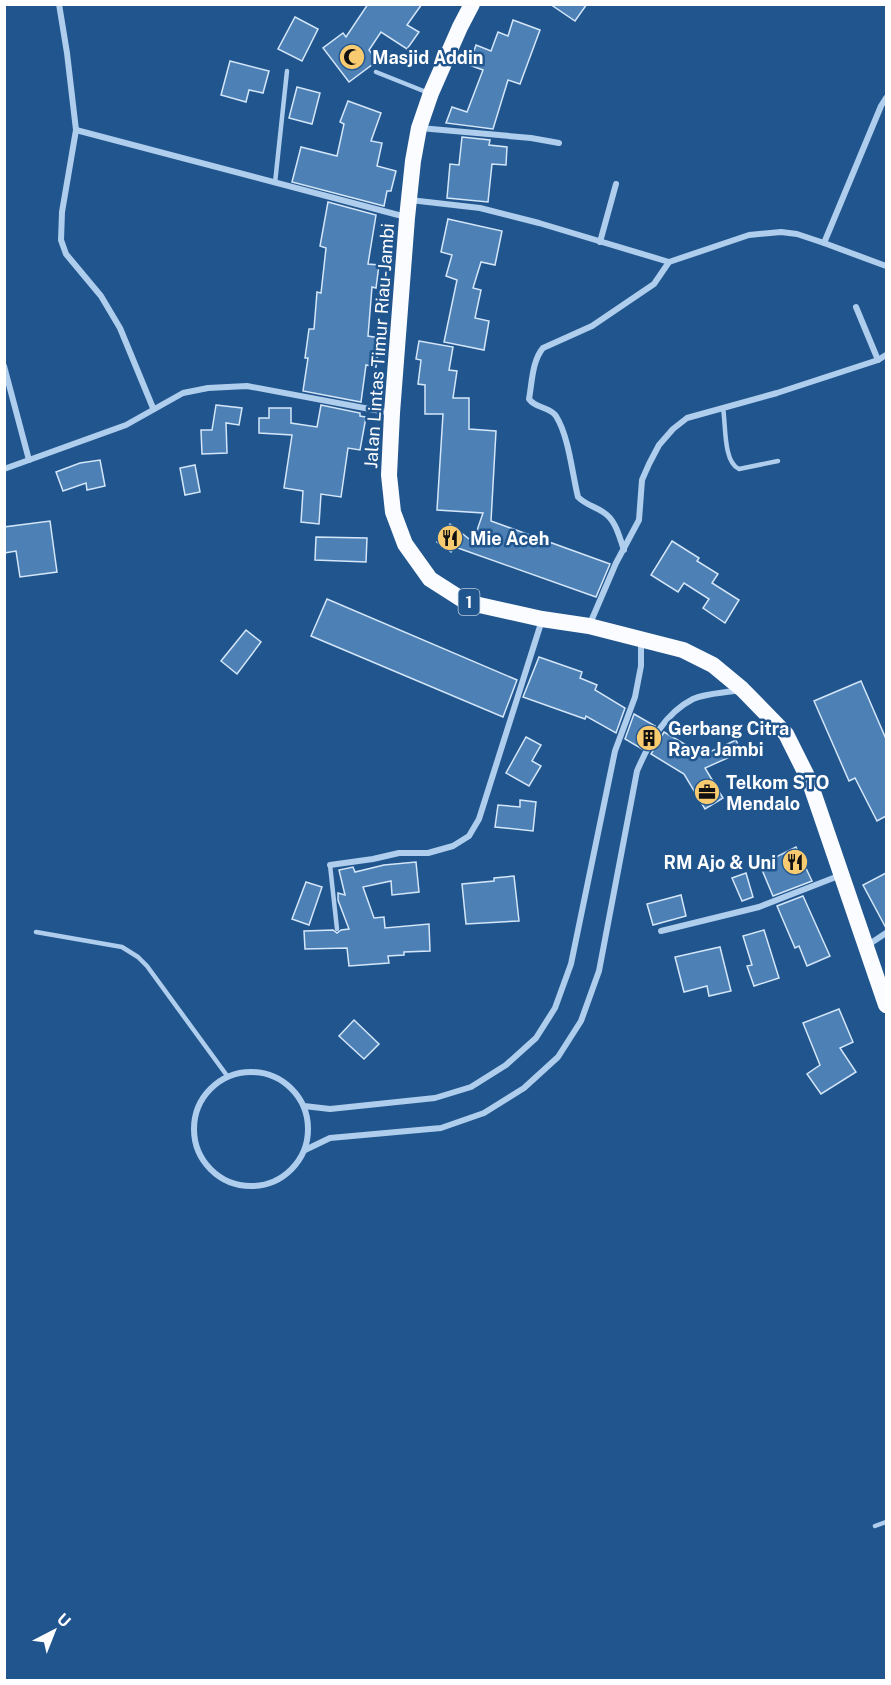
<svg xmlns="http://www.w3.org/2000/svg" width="891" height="1685" viewBox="0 0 891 1685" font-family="'Public Sans',sans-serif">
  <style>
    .building { fill: #4d81b6; stroke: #d4e6f9; stroke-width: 1.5 }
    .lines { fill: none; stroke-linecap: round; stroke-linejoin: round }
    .service { stroke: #afcdec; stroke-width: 4.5 }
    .minor { stroke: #afcdec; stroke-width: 6 }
    .trunk { stroke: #fafcff; stroke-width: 16 }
    .labels { text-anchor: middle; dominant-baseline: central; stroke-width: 5; stroke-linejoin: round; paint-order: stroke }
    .shield { fill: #21558d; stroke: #bcccdd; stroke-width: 1.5 }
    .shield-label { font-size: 16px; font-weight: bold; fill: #fff }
    .poi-label { font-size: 18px; font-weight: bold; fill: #fff; stroke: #21558d; text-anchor: start }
    .street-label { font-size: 18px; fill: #fff; stroke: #21558d }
  </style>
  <rect width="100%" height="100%" fill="#21558d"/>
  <!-- building -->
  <g class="building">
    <path d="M 368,4 L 422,4 L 407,25 L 419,32 L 407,49 L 381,32 L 369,50 L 377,61 L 349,82 L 323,48 L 343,33 L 346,37 Z"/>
    <path d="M 550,4 L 587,4 L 575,21 Z"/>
    <path d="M 295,17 L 318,29 L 302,61 L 278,49 Z"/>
    <path d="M 513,20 L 540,30 L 520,84 L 508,80 L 493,129 L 446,123 L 452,107 L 467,112 L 483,70 L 469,65 L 476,45 L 491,51 L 498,32 L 508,36 Z"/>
    <path d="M 230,61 L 269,71 L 263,93 L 249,90 L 246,102 L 221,95 Z"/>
    <path d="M 297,87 L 320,93 L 312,124 L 289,118 Z"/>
    <path d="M 348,101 L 381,113 L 371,141 L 382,143 L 377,166 L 396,171 L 391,191 L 387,191 L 384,206 L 292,182 L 301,147 L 337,156 L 344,124 L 340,122 Z"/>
    <path d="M 462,137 L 490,140 L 489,145 L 507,147 L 506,165 L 492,164 L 488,202 L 447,198 L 450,164 L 459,165 Z"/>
    <path d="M 328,202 L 376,215 L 368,264 L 379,265 L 376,288 L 372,287 L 368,336 L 380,338 L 376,367 L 366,365 L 361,402 L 303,391 L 308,358 L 305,358 L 309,329 L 314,329 L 317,292 L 321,293 L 326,248 L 320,246 Z"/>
    <path d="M 448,219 L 502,231 L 495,265 L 481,262 L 473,288 L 481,290 L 475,318 L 489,321 L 484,350 L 444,342 L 457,280 L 446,276 L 452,255 L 441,252 Z"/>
    <path d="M 419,341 L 453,347 L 449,370 L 457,371 L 453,398 L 469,398 L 469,429 L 496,431 L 491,521 L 610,564 L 596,597 L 455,547 L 451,552 L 437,542 L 450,524 L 473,542 L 483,513 L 437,510 L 443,414 L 425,414 L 425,385 L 418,384 L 421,360 L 416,359 Z"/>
    <path d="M 216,405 L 242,408 L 239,425 L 226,423 L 227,453 L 202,454 L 201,430 L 212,430 Z"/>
    <path d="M 321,405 L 360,413 L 360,416 L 366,417 L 360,450 L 348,448 L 341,497 L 321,494 L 319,524 L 301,522 L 303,491 L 284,488 L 292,435 L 259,433 L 259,418 L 269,418 L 269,408 L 291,408 L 291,423 L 317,427 Z"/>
    <path d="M 100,460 L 105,486 L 87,490 L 86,483 L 63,491 L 56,472 L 80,463 Z"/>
    <path d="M 195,465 L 200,492 L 185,495 L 180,468 Z"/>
    <path d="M 50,521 L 57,572 L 20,577 L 16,551 L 4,553 L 4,527 Z"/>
    <path d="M 316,537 L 367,538 L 366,562 L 315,560 Z"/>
    <path d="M 672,541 L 699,558 L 697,561 L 718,574 L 712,583 L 739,600 L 725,623 L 703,608 L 709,599 L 684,583 L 678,592 L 651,575 Z"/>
    <path d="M 327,599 L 517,680 L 503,717 L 311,636 Z"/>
    <path d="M 246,630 L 261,642 L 237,674 L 221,661 Z"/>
    <path d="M 539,657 L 582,672 L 580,678 L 597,685 L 595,690 L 625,708 L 616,733 L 586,716 L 585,719 L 523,697 Z"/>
    <path d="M 861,681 L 886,739 L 886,816 L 877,821 L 855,778 L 849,781 L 814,701 Z"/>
    <path d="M 634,714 L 655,726 L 642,749 L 625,739 Z"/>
    <path d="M 664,732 L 703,755 L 736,740 L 741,752 L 705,768 L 723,798 L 705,809 L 684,774 L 651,754 Z"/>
    <path d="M 526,737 L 541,745 L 532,761 L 541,766 L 529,786 L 506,773 Z"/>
    <path d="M 520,800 L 536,802 L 533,831 L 495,827 L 498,805 L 520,807 Z"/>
    <path d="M 796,847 L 812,881 L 773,896 L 760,865 Z"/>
    <path d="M 416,862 L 419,892 L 392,895 L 391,881 L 363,887 L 374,918 L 384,917 L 385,928 L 429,924 L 430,951 L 404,952 L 404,955 L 388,956 L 389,963 L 349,966 L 347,948 L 305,949 L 304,931 L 333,930 L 337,933 L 341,930 L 349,929 L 338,900 L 338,893 L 345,895 L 339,870 L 353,867 L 355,872 L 384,865 Z"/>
    <path d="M 746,873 L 753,897 L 742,901 L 732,878 Z"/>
    <path d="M 886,873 L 886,928 L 863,885 Z"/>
    <path d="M 514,876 L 519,921 L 466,924 L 462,884 L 494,881 L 494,878 Z"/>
    <path d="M 306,882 L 322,887 L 309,925 L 292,919 Z"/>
    <path d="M 681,895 L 686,916 L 653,925 L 647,904 Z"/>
    <path d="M 803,896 L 830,956 L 807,966 L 799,946 L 795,948 L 777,906 Z"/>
    <path d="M 764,930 L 779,978 L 754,986 L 747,966 L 752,965 L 743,936 Z"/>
    <path d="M 720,947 L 731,991 L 709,996 L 707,986 L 684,992 L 675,957 Z"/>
    <path d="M 839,1009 L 853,1042 L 840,1048 L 856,1072 L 821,1094 L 807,1074 L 820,1065 L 803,1023 Z"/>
    <path d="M 354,1020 L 379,1044 L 364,1059 L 339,1036 Z"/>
  </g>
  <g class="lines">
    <!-- service -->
    <g class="service">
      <path d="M 376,72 L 426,92"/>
      <path d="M 275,183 L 287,71"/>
      <path d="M 723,408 C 726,424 723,462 739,469 L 778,461"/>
      <path d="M 330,865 L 337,929"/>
      <path d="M 36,932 L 122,947 L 138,957 L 147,966 L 228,1077"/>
      <path d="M 875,1526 L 886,1522"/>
    </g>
    <!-- minor -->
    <g class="minor">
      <path d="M 59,4 L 67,53 L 76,130 L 62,212 L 61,240 L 66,254 L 101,296 L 120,328 L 153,408"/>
      <path d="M 420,128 L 531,138 L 559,143"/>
      <path d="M 76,130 L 406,217"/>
      <path d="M 410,200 L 480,208 L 539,223 L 669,262"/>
      <path d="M 600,242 L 616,184"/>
      <path d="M 824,243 L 886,266"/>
      <path d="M 856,307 L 878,360"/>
      <path d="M 4,366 L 29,460"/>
      <path d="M 4,469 L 126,425 L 183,393 L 208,388 L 247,386 L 391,413"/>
      <path d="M 624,550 C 619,536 616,520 603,512 C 594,506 586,505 578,497 C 572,473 569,437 556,416 C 549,406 536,409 529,399 C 532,383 532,361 543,348 L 592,326 L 654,284 L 669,262 L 749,235 L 781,232 L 797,234 L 824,243 L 881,106 L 886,98"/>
      <path d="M 589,626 L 616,563 L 639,520 L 642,480 L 649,464 L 659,445 L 673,429 L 687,418 L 777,393 L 878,360 L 886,355"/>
      <path d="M 330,865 L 373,859 L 399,853 L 428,853 L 453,846 L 469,836 L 479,819 L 542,620"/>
      <path d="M 661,931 L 759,907 L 841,875"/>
      <path d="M 868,945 L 886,933"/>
      <circle cx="251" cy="1129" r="57"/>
      <path d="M 304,1106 L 330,1109 L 435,1098 L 471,1087 L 506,1065 L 536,1038 L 555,1008 L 571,964 L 615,751 L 635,697 L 641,666 L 641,641"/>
      <path d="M 305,1150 L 330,1138 L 441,1128 L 484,1113 L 524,1088 L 558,1057 L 581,1021 L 599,971 L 637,771 C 649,743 665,713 693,699 C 706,693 725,693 739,690"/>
    </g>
    <!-- trunk -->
    <path class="trunk" d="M 472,4 L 460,27 L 431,93 L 419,128 L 413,161 L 407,218 L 392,413 L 389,475 L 393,512 L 405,544 L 430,579 L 466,602 L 542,619 L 589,626 L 683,650 L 713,665 L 742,689 L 786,734 L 809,780 L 886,1005"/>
  </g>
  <!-- icons -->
  <defs>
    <g id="mosque-disc" transform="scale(1.35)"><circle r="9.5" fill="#f9cb70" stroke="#21558d"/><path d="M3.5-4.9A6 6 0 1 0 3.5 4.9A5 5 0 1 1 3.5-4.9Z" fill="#111"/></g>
    <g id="restaurant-disc" transform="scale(1.35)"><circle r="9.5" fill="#f9cb70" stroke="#21558d"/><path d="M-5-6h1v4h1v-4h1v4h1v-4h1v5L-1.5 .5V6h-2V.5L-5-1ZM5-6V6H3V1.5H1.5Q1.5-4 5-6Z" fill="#111"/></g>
    <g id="building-disc" transform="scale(1.35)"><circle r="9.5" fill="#f9cb70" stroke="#21558d"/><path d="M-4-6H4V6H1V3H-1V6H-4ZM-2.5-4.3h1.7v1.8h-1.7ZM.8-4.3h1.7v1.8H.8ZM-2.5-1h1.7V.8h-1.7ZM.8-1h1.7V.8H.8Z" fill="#111"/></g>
    <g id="office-disc" transform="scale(1.35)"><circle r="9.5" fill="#f9cb70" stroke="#21558d"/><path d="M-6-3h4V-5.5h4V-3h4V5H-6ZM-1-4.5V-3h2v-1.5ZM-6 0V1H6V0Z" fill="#111"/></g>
  </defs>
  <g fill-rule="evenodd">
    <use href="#mosque-disc" x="352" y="57"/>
    <use href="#restaurant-disc" x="450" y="538"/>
    <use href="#building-disc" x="649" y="738"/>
    <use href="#office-disc" x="707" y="792"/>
    <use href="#restaurant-disc" x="795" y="862"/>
  </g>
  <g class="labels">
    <!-- shield labels -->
    <rect class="shield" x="458.5" y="589" width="21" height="26" rx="4.5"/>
    <g class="shield-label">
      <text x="469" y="602">1</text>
    </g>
    <!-- poi labels -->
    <g class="poi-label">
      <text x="372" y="57">Masjid Addin</text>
      <text x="470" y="538">Mie Aceh</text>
      <text x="668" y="728">Gerbang Citra<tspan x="668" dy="21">Raya Jambi</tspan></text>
      <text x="726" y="782">Telkom STO<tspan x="726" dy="21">Mendalo</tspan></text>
      <text x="776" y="862" text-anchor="end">RM Ajo &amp; Uni</text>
    </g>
    <!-- street labels -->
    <g class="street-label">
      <text transform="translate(379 346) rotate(-86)">Jalan Lintas Timur Riau-Jambi</text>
    </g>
  </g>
  <!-- border -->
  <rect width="891" height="1685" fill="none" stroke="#ffffff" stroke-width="12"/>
  <!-- north arrow -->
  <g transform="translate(54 1631) rotate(42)" stroke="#21558d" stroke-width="4.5" paint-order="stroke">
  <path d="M0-4.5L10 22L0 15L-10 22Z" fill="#ffffff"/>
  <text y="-9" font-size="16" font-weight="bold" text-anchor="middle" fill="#ffffff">U</text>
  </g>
</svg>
